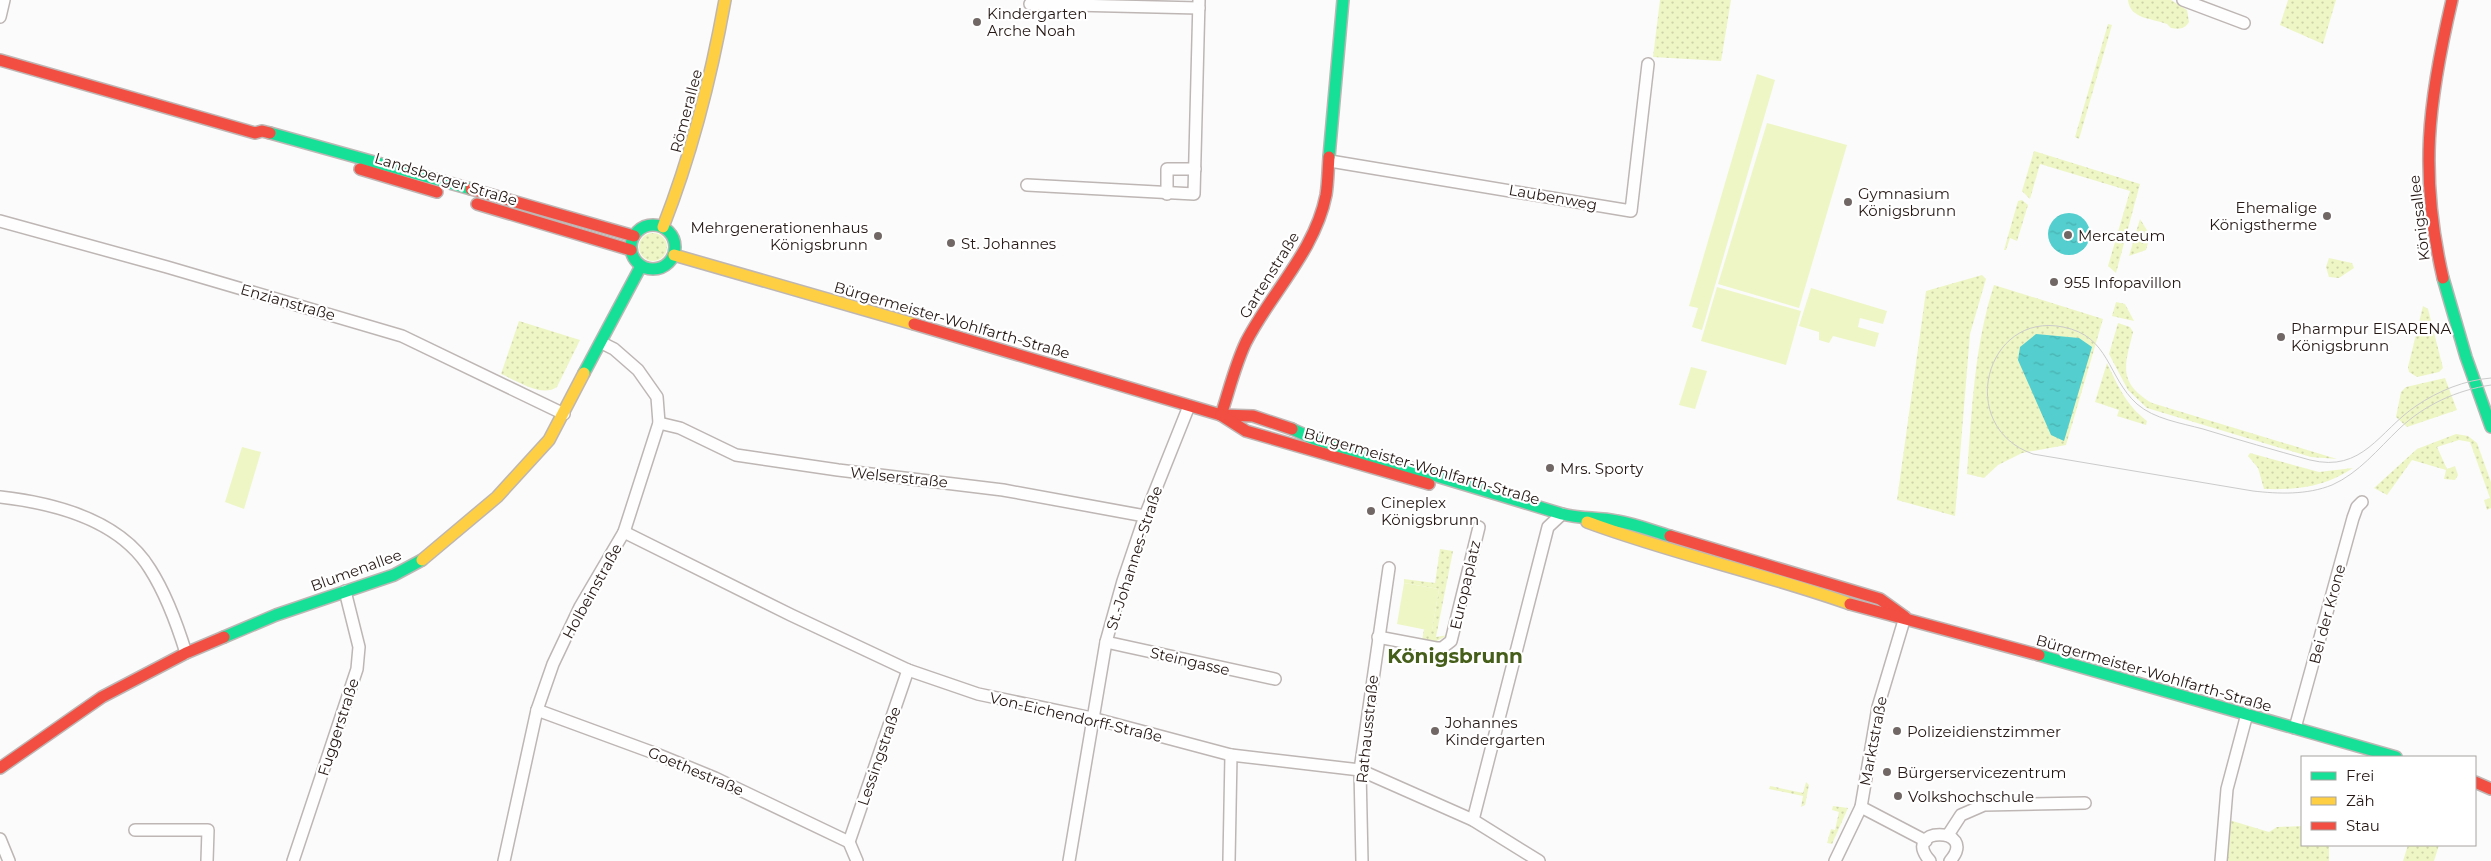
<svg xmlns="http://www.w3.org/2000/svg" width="2491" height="861" viewBox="0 0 2491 861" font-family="Montserrat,sans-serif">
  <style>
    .grass { fill: url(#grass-dots) }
    .green { fill: #eff6c5 }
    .water { fill: url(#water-ripples) }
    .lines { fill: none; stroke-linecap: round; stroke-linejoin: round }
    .street-casing { stroke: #bdb6b4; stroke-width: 14 }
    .fast-casing { stroke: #bdb6b4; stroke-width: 14 }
    .slow-casing { stroke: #bdb6b4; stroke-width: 14 }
    .jam-casing { stroke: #bdb6b4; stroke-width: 14 }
    .street { stroke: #fefefe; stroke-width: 11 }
    .fast { stroke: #16e098; stroke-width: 11 }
    .slow { stroke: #ffcf43; stroke-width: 11 }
    .jam { stroke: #f24e42; stroke-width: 11 }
    .tram { stroke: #cccbcb; stroke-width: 1 }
    .poi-dot { fill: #716866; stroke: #fff; stroke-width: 2 }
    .labels { text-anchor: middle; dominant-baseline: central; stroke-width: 4.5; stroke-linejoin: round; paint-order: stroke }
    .poi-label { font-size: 15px; fill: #261915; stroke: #fff; text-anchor: start }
    .street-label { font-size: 15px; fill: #261915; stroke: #fff }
    .district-label { font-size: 20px; font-weight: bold; fill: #455e19; stroke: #fff }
  </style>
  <defs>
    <pattern id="grass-dots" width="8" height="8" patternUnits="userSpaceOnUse" patternTransform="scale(1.25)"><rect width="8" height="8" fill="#eff6c5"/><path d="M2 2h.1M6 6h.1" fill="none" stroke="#cdd2a8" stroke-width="1.8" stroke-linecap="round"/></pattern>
    <pattern id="water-ripples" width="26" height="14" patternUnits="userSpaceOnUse" patternTransform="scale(1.25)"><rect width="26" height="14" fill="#54cece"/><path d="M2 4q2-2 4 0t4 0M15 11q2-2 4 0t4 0" fill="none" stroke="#49b0b0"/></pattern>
  </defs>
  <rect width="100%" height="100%" fill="#fbfbfb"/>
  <!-- grass -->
  <g class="grass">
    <path d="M 1660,0 L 1731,0 L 1721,61 L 1653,57 Z"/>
    <path d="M 2128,0 L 2171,0 L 2187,10 L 2189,22 C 2184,30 2179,29 2171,28 L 2167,24 C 2151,18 2130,19 2128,0 Z"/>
    <path d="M 2288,0 L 2336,0 L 2323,44 L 2280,25 Z"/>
    <path d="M 2108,24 L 2112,25 L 2079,139 L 2075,137 Z"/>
    <path d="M 2034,151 L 2140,184 L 2116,273 L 2108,266 L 2130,191 L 2040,164 L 2030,199 L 2022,191 Z"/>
    <path d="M 2022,200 L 2028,205 L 2017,241 L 2010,238 L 2006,250 L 2004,250 L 2018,201 Z"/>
    <path d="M 2140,219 L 2150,235 L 2146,250 L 2129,256 Z"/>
    <circle cx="653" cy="247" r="14"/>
    <path d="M 2329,258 L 2352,263 L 2354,268 L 2339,278 L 2329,277 L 2326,267 Z"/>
    <path d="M 1982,275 L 1986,279 L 1970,334 L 1955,516 L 1897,500 L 1926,291 Z"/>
    <path d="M 1994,285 L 2103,319 L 2066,445 L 2022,453 L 1998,465 L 1984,478 L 1967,474 C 1972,411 1974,346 1994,285 Z"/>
    <path d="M 2116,302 L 2125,304 L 2134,321 L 2112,316 Z"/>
    <path d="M 2423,306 L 2428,309 L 2443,368 L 2439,372 L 2417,377 L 2409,372 L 2408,367 Z"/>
    <path d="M 519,321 L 580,340 L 557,387 C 542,398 516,380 501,374 Z"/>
    <path d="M 2118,323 L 2130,327 L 2133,332 C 2125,365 2117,382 2152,403 L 2337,459 L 2311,457 L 2147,408 L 2128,390 L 2109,354 Z"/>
    <path d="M 2107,363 C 2118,386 2126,405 2147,421 L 2146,425 L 2117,416 L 2119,410 L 2095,402 Z"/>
    <path d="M 2445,378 L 2457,410 L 2407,427 L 2396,417 L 2401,392 L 2406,387 Z"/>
    <path d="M 2456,434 L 2468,436 L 2477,443 L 2491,482 L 2491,508 L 2487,510 L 2484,500 L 2490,498 L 2470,442 L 2459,440 L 2437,447 L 2447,469 L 2455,466 L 2458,475 L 2455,480 L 2444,479 L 2446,470 L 2412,460 L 2387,495 L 2374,488 L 2417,449 Z"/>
    <path d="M 2250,453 L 2319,472 L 2353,468 C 2325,487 2297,490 2264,489 L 2258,468 L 2248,456 Z"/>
    <path d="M 1440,549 L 1453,551 L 1436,637 L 1448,635 L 1435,642 L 1422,641 L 1424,629 L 1432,630 L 1439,589 L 1404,583 L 1404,579 L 1435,583 Z"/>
    <path d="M 1806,782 L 1809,785 L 1805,805 L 1801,807 L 1803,796 L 1769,789 L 1770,786 L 1803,793 Z"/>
    <path d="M 1833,806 L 1848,808 L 1832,844 L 1827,843 L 1831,829 L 1835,830 L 1839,812 L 1832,810 Z"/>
    <path d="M 2226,819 L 2269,832 L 2277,827 L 2302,826 L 2302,845 L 2329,845 L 2329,861 L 2223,861 Z"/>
    <path d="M 2408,845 L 2439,845 L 2434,861 L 2403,861 Z"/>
  </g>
  <!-- green -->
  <g class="green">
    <path d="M 1757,74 L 1775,80 L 1702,330 L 1692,327 L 1698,308 L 1689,306 Z"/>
    <path d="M 1767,123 L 1847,145 L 1799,308 L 1718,284 Z"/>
    <path d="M 1717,287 L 1801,311 L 1786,365 L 1701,341 Z"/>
    <path d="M 1811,288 L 1887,311 L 1883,324 L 1860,318 L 1858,327 L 1879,333 L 1875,347 L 1833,336 L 1829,343 L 1819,340 L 1819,332 L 1799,326 Z"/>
    <path d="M 1691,367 L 1707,371 L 1695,409 L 1679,405 Z"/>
    <path d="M 242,447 L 261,452 L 244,509 L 225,502 Z"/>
    <path d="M 1404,583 L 1439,589 L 1432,631 L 1397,624 Z"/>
  </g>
  <!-- water -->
  <g class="water">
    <circle cx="2069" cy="234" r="21"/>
    <path d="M 2036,334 L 2079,338 L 2092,347 L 2064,441 L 2051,435 L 2018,360 L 2020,347 Z"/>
  </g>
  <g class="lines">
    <!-- street casing -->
    <g class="street-casing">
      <g id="street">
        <path d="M 2183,0 L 2244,23"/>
        <path d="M 1030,4 L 1199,8"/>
        <path d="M 0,17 L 4,0"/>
        <path d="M 1330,161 L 1631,211 L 1648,64"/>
        <path d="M 1027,185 L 1194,194 L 1199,0"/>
        <path d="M 1167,194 L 1167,169 L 1195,169"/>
        <path d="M 0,221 L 167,267 L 402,336 L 564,414"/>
        <path d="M 659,423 L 680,428 L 736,455 L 838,470 L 1003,490 L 1145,516"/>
        <path d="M 0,497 C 53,503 120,520 150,569 C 166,594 177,624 186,653"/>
        <path d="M 624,532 L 791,615 L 908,670 L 978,694 L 1092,718 L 1231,755 L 1360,770 L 1473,820 L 1539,861"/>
        <path d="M 1378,637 L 1436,648 L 1442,648 L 1451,641 L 1479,527"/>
        <path d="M 1106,642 L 1275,679"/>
        <path d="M 537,710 L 654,753 L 715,778 L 849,842"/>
        <path d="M 2295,728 L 2353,518 L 2357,507 L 2362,502"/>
        <path d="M 1861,807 L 1926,841"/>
        <path d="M 1473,820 L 1548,527 L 1562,514"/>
        <path d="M 135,830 L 208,830 L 207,861"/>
        <path d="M 1948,835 L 1961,815 L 1984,805 L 2085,803"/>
        <path d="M 0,839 L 9,861"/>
        <path d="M 849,842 L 908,670"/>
        <path d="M 849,842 L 857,861"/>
        <path d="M 293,861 L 357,669 L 359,647 L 345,591"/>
        <path d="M 504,861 L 537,710 L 553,664 L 580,607 L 624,532 L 659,423 L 657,397 L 638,370 L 614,349 L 602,343"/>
        <path d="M 1069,861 L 1106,642 L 1123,581 L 1145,516 L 1189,406"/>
        <path d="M 1229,861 L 1231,755"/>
        <path d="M 1362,861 L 1360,770 L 1389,568"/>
        <path d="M 1835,861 L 1861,807 L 1878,707 L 1905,617"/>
        <path d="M 1930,861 C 1899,826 1980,826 1950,861"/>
        <path d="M 2221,861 L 2227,789 L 2247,714"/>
      </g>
    </g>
    <!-- fast casing -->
    <g class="fast-casing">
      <g id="fast">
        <path d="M 270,133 L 471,189"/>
        <path d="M 1329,157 L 1343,0"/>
        <circle cx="653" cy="247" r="22"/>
        <path d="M 2443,278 L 2466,357 L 2491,427"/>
        <path d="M 584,373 L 641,266"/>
        <path d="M 1292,429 L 1314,439 L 1562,514 C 1581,519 1598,517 1617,521 C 1635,524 1653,531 1670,536"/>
        <path d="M 224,637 L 276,615 L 394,575 L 422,560"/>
        <path d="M 2039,655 L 2396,757"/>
      </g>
    </g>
    <!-- slow casing -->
    <g class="slow-casing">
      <g id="slow">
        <path d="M 663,227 C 692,153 711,78 725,0"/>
        <path d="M 674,255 L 914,324"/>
        <path d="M 1587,522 C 1673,554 1763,573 1850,604"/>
        <path d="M 422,560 L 497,497 L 549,440 L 584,373"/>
      </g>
    </g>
    <!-- jam casing -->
    <g class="jam-casing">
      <g id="jam">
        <path d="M 0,60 L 255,133 L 262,131 L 270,133"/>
        <path d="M 360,169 L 437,192"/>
        <path d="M 471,189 L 634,236"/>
        <path d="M 477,204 L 631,250"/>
        <path d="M 2443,278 C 2419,174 2428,102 2452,0"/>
        <path d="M 914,324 L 1221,415 L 1253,416 L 1292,429"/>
        <path d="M 1221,415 C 1229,391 1235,365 1246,342 C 1271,293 1315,251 1326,195 C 1328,183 1328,169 1329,157"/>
        <path d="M 1221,415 L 1246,431 L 1429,484"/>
        <path d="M 1670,536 L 1880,599 L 1905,617"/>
        <path d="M 1850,604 L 2039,655"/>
        <path d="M 0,768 L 102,697 L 186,653 L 224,637"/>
        <path d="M 2475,782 L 2491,789"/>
      </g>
    </g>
    <!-- street -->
    <use href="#street" class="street"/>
    <!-- fast -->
    <use href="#fast" class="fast"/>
    <!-- slow -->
    <use href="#slow" class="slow"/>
    <!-- jam -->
    <use href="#jam" class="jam"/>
    <!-- tram -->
    <path class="tram" d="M 2491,378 C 2465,380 2438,391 2416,406 C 2379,431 2363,473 2310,460 C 2274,450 2239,440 2203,429 C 2181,423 2154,419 2137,404 C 2107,377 2110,336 2063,327 C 1985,311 1955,427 2033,454 L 2253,491 C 2279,494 2307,495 2332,485 C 2359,473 2378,449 2399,429 C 2424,405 2457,390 2491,385"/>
  </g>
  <!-- markers -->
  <g class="poi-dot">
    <circle cx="977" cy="22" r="5"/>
    <circle cx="1848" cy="202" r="5"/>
    <circle cx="2327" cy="216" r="5"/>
    <circle cx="2068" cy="235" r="5"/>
    <circle cx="878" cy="236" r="5"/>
    <circle cx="951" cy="243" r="5"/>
    <circle cx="2054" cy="282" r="5"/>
    <circle cx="2281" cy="337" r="5"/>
    <circle cx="1550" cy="468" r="5"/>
    <circle cx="1371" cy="511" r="5"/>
    <circle cx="1435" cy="731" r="5"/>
    <circle cx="1897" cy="731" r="5"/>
    <circle cx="1887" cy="772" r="5"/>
    <circle cx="1898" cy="796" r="5"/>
  </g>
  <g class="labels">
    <!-- poi labels -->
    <g class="poi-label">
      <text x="987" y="13">Kindergarten<tspan x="987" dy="17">Arche Noah</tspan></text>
      <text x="1858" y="193">Gymnasium<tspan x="1858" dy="17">Königsbrunn</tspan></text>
      <text x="2317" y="207" text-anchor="end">Ehemalige<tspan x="2317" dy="17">Königstherme</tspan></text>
      <text x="868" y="227" text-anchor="end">Mehrgenerationenhaus<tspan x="868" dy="17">Königsbrunn</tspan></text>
      <text x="2078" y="235">Mercateum</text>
      <text x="961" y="243">St. Johannes</text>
      <text x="2064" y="282">955 Infopavillon</text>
      <text x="2291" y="328">Pharmpur EISARENA<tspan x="2291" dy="17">Königsbrunn</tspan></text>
      <text x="1560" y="468">Mrs. Sporty</text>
      <text x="1381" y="502">Cineplex<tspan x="1381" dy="17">Königsbrunn</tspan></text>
      <text x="1445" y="722">Johannes<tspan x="1445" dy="17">Kindergarten</tspan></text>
      <text x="1907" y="731">Polizeidienstzimmer</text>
      <text x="1897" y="772">Bürgerservicezentrum</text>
      <text x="1908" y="796">Volkshochschule</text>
    </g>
    <!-- street labels -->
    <g class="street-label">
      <text transform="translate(686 111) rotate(-75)">Römerallee</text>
      <text transform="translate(446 179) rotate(17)">Landsberger Straße</text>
      <text transform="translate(1553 197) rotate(10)">Laubenweg</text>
      <text transform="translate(2419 218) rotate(-97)">Königsallee</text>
      <text transform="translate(1269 275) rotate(-58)">Gartenstraße</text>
      <text transform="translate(288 302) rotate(16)">Enzianstraße</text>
      <text transform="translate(952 320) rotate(16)">Bürgermeister-Wohlfarth-Straße</text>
      <text transform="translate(1422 466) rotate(16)">Bürgermeister-Wohlfarth-Straße</text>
      <text transform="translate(899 477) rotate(6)">Welserstraße</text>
      <text transform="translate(1134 558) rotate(-72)">St.-Johannes-Straße</text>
      <text transform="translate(356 570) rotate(-20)">Blumenallee</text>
      <text transform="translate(1465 585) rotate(-77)">Europaplatz</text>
      <text transform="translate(592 591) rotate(-61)">Holbeinstraße</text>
      <text transform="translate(2327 614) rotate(-75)">Bei der Krone</text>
      <text transform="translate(1190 661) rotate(13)">Steingasse</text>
      <text transform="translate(2154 673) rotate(16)">Bürgermeister-Wohlfarth-Straße</text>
      <text transform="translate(1076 717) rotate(13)">Von-Eichendorff-Straße</text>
      <text transform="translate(338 727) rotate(-72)">Fuggerstraße</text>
      <text transform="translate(1367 729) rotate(-84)">Rathausstraße</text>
      <text transform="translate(1873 741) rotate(-79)">Marktstraße</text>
      <text transform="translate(879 756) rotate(-71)">Lessingstraße</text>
      <text transform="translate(696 771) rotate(23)">Goethestraße</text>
    </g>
    <!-- district labels -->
    <g class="district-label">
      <text x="1455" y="656">Königsbrunn</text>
    </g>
  </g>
  <!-- legend -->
  <rect x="2301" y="756" width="175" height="90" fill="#ffffff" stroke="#a8a3a1"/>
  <rect x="2311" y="772" width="25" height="8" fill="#16e098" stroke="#a8a3a1"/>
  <text x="2346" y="781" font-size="15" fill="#261915">Frei</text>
  <rect x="2311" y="797" width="25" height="8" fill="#ffcf43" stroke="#a8a3a1"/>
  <text x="2346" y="806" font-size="15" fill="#261915">Zäh</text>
  <rect x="2311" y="822" width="25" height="8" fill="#f24e42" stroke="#a8a3a1"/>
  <text x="2346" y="831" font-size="15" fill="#261915">Stau</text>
</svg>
